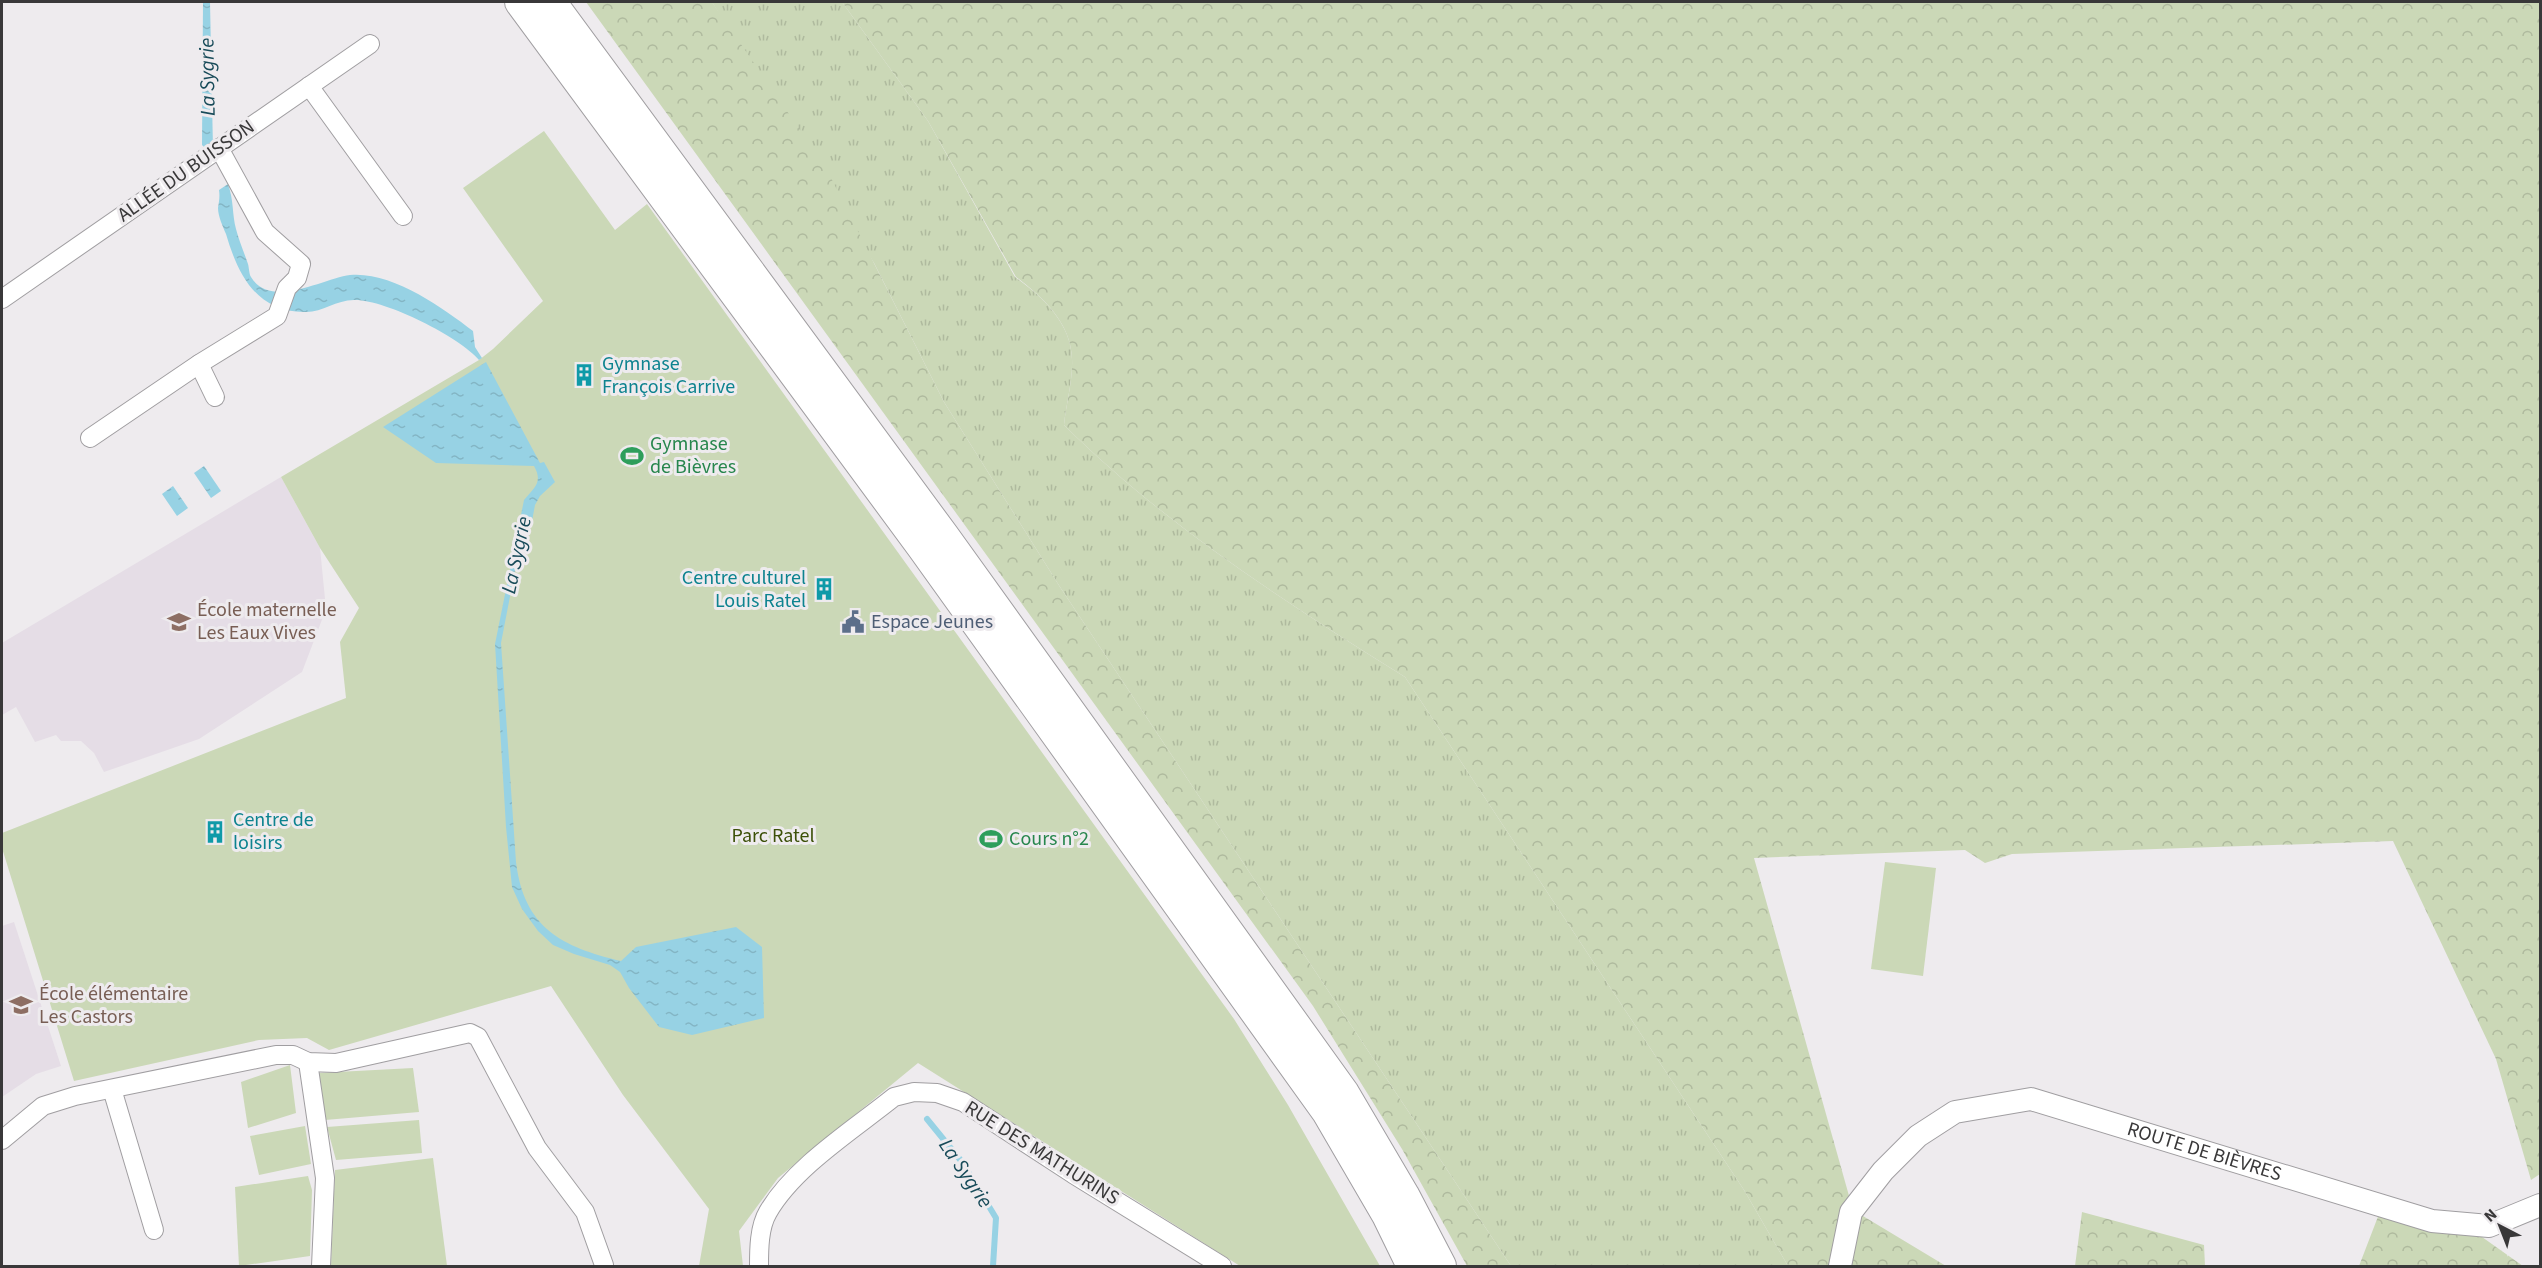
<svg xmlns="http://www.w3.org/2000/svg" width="2542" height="1268" viewBox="0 0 2542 1268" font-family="'Source Sans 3',sans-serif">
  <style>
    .built { fill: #e5dde6 }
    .grass { fill: url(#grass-tufts) }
    .forest { fill: url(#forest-crowns) }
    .garden { fill: #cbd8b7 }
    .water { fill: url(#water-ripples) }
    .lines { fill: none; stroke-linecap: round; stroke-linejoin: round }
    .stream { stroke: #97d2e4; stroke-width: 6 }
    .minor-casing { stroke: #a09ea1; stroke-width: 20 }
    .tertiary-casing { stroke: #a09ea1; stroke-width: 24 }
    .trunk-casing { stroke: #a09ea1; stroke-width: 32 }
    .minor { stroke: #fff; stroke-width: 18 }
    .tertiary { stroke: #fff; stroke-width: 22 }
    .trunk { stroke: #fff; stroke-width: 30 }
    .labels { text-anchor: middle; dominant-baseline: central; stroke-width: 6; stroke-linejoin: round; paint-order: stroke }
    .street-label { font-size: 20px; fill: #393839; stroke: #eeebee }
    .culture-label { font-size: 20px; fill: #0d838f; stroke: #eeebee; text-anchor: start }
    .leisure-label { font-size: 20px; fill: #27864d; stroke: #eeebee; text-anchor: start }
    .education-label { font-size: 20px; fill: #785e54; stroke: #eeebee; text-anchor: start }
    .service-label { font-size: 20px; fill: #4e5e75; stroke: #eeebee; text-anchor: start }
    .park-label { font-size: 20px; fill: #3c5008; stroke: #eeebee }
    .water-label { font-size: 21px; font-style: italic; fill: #184b59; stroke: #eeebee }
  </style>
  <defs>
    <pattern id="grass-tufts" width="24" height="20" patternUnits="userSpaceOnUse" patternTransform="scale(1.5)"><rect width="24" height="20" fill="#cbd8b7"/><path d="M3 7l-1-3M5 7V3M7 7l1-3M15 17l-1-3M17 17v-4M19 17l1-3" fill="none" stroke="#afba9e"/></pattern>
    <pattern id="forest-crowns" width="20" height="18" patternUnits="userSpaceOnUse" patternTransform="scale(1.5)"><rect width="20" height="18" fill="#cbd8b7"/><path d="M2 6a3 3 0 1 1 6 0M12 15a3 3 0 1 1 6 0" fill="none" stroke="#afba9e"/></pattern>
    <pattern id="water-ripples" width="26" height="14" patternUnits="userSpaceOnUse" patternTransform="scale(1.5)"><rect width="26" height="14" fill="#97d2e4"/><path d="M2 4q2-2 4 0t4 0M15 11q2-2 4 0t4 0" fill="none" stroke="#83b5c4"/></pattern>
  </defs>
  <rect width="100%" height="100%" fill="#eeebee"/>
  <!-- built -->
  <g class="built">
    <path d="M 281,477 L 320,548 L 326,609 L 302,672 L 199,739 L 104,772 L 94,753 L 81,741 L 61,741 L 56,735 L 35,742 L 16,707 L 2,715 L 2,643 Z"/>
    <path d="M 14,922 L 61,1066 L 36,1074 L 2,1097 L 2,926 Z"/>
  </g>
  <!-- grass -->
  <path class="grass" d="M 712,2 L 842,2 L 928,121 L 1015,277 C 1043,297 1071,323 1072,359 C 1073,380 1066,404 1064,425 C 1165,525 1285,602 1405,677 L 1744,1190 L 1788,1266 L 1511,1266 L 1060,587 L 944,402 L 874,263 Z"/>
  <!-- forest -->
  <g class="forest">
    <path d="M 586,2 L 712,2 L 826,168 L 944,402 L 1060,587 L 1511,1266 L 1467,1266 L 1402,1149 L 1313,1006 Z"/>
    <path d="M 842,2 L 2540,2 L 2540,1174 L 2531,1180 L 2496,1059 L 2393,841 L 2012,854 L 1985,863 L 1965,850 L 1754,858 L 1853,1210 L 1946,1266 L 1788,1266 L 1744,1190 L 1405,677 C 1285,602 1165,525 1064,425 C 1066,404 1073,380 1072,359 C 1071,323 1043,297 1016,277 L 928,121 Z"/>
    <path d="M 2082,1212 L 2204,1245 L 2205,1266 L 2075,1266 Z"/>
    <path d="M 2379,1214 L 2424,1230 L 2482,1237 L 2523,1266 L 2359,1266 Z"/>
  </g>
  <!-- garden -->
  <g class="garden">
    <path d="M 544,131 L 615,230 L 647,204 L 1234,1019 L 1288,1105 L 1380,1266 L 1240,1266 L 918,1063 L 778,1178 L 739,1231 L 743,1266 L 699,1266 L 709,1209 L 623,1095 L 551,986 L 329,1050 L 307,1038 L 259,1040 L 74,1081 L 2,848 L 2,833 L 346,698 L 340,642 L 359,608 L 320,548 L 281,477 L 479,360 L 493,349 L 543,301 L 463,188 Z"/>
    <path d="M 1885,862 L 1936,868 L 1923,976 L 1871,969 Z"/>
    <path d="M 290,1065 L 296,1113 L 248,1128 L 241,1082 Z"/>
    <path d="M 413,1068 L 419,1112 L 325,1120 L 318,1073 Z"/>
    <path d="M 419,1120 L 422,1153 L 336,1160 L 327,1127 Z"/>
    <path d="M 305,1126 L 311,1164 L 259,1175 L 250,1136 Z"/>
    <path d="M 433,1158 L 447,1266 L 331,1266 L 335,1170 Z"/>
    <path d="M 308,1176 L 312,1190 L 310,1256 L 239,1266 L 235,1187 Z"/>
  </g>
  <!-- water -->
  <g class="water">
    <path d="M 203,2 L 210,2 L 213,149 L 209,152 L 202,145 Z"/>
    <path d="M 228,184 C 234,201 232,214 236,229 C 239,241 244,252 248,264 C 249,267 249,274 251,277 C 271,310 324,278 350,275 C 391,271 442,307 473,331 L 475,347 L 482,358 L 479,360 C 460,337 384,299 354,300 C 336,300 323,312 306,312 C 257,313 238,275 226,234 C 223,227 218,216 218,208 C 219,201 220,197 219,190 Z"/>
    <path d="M 486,362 L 540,463 L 544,462 L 555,482 L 540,496 L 535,505 L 532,521 L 518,555 L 501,643 L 516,862 C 524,928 562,947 621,961 L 636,947 L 736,927 L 762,947 L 764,1018 L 692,1035 L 659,1027 L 629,988 L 620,972 L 610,965 L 574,954 L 553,945 L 538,931 L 522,909 L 512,887 L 506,827 L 495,644 L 524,500 C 535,487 543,482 534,466 L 436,463 L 383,427 Z"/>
    <path d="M 204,466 L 221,491 L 211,498 L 194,473 Z"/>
    <path d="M 173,486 L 188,508 L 177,516 L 162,494 Z"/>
  </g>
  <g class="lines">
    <!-- stream -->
    <path class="stream" d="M 927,1119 L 962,1162 L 996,1218 L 993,1266"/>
    <!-- minor casing -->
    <g class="minor-casing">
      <g id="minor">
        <path d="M 309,86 L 403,216"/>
        <path d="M 2,299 L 370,44"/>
        <path d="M 199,364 L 215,397"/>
        <path d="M 90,438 L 199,364 L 277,316 L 287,288 L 297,278 L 301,264 L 265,232 L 219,148"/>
        <path d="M 308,1062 L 325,1178 L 321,1266"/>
        <path d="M 112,1089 L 154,1230"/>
        <path d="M 2,1140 L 43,1106 L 75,1096 L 276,1055 L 293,1055 L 308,1062 L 336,1063 L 470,1033 L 478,1037 L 537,1148 L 585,1212 L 604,1265"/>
        <path d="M 759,1266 C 759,1250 759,1227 768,1212 C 794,1167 853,1130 894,1097 L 914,1092 L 937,1093 L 963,1102 L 1073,1174 L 1222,1266"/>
      </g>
    </g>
    <!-- tertiary casing -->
    <g class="tertiary-casing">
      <g id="tertiary">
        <path id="s1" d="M 1840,1266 L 1851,1212 L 1883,1171 L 1918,1136 L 1955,1112 L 2031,1099 L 2432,1221 L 2489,1226 L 2540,1205"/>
      </g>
    </g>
    <!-- trunk casing -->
    <g class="trunk-casing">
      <g id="trunk">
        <path d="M 520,2 L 922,547 L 1327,1112 L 1387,1215 L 1412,1266"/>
        <path d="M 551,2 L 944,536 L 1344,1093 L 1404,1195 L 1441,1266"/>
      </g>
    </g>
    <!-- minor -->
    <use href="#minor" class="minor"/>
    <!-- tertiary -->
    <use href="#tertiary" class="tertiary"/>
    <!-- trunk -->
    <use href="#trunk" class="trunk"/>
  </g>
  <!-- icons -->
  <defs>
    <g id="building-bare" transform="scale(1.8)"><path d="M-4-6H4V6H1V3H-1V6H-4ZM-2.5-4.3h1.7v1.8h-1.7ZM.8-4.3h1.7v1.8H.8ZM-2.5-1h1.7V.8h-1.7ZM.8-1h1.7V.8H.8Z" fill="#0f9aa8" stroke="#eeebee" stroke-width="2.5" paint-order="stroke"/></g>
    <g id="stadium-bare" transform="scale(1.8)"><path d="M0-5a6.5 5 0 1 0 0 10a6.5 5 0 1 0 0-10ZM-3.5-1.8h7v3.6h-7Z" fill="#2e9e5b" stroke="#eeebee" stroke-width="2.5" paint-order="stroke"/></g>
    <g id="school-bare" transform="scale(1.8)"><path d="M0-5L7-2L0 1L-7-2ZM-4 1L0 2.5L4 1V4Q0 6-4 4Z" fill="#8d6e63" stroke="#eeebee" stroke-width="2.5" paint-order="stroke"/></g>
    <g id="civic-bare" transform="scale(1.8)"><path d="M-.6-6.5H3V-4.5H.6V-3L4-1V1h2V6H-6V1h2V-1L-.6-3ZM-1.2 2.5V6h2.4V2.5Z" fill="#5c6f8a" stroke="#eeebee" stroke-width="2.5" paint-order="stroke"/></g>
  </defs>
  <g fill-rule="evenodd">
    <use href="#building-bare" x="584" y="375"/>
    <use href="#stadium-bare" x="632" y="456"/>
    <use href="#building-bare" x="824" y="589"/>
    <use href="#school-bare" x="179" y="622"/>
    <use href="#civic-bare" x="853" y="622"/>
    <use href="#building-bare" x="215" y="832"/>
    <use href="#stadium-bare" x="991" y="839"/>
    <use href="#school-bare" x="21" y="1005"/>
  </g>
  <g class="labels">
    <!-- street labels -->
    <g class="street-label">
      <text transform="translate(186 171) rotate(-35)">ALLÉE DU BUISSON</text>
      <text stroke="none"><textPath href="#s1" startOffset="459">ROUTE DE BIÈVRES</textPath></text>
      <text transform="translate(1042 1153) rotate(32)">RUE DES MATHURINS</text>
    </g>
    <!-- culture labels -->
    <g class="culture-label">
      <text x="602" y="364">Gymnase<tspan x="602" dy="23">François Carrive</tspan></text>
      <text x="806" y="578" text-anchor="end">Centre culturel<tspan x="806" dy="23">Louis Ratel</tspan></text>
      <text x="233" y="820">Centre de<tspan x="233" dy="23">loisirs</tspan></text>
    </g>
    <!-- leisure labels -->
    <g class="leisure-label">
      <text x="650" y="444">Gymnase<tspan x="650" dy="23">de Bièvres</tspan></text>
      <text x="1009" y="839">Cours n°2</text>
    </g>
    <!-- education labels -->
    <g class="education-label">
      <text x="197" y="610">École maternelle<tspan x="197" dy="23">Les Eaux Vives</tspan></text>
      <text x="39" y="994">École élémentaire<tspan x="39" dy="23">Les Castors</tspan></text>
    </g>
    <!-- service labels -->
    <g class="service-label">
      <text x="871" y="622">Espace Jeunes</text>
    </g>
    <!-- park labels -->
    <g class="park-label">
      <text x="773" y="836">Parc Ratel</text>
    </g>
    <!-- water labels -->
    <g class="water-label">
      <text transform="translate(207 77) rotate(-91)">La Sygrie</text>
      <text transform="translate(516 555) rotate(-78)">La Sygrie</text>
      <text transform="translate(966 1173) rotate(56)">La Sygrie</text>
    </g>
  </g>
  <!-- border -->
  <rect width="2542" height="1268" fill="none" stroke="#393839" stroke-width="6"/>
  <!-- north arrow -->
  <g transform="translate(2500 1226) rotate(318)" stroke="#eeebee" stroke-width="4.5" paint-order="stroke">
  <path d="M0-4.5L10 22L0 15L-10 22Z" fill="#393839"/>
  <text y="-9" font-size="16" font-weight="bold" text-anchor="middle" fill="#393839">N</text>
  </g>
</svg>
